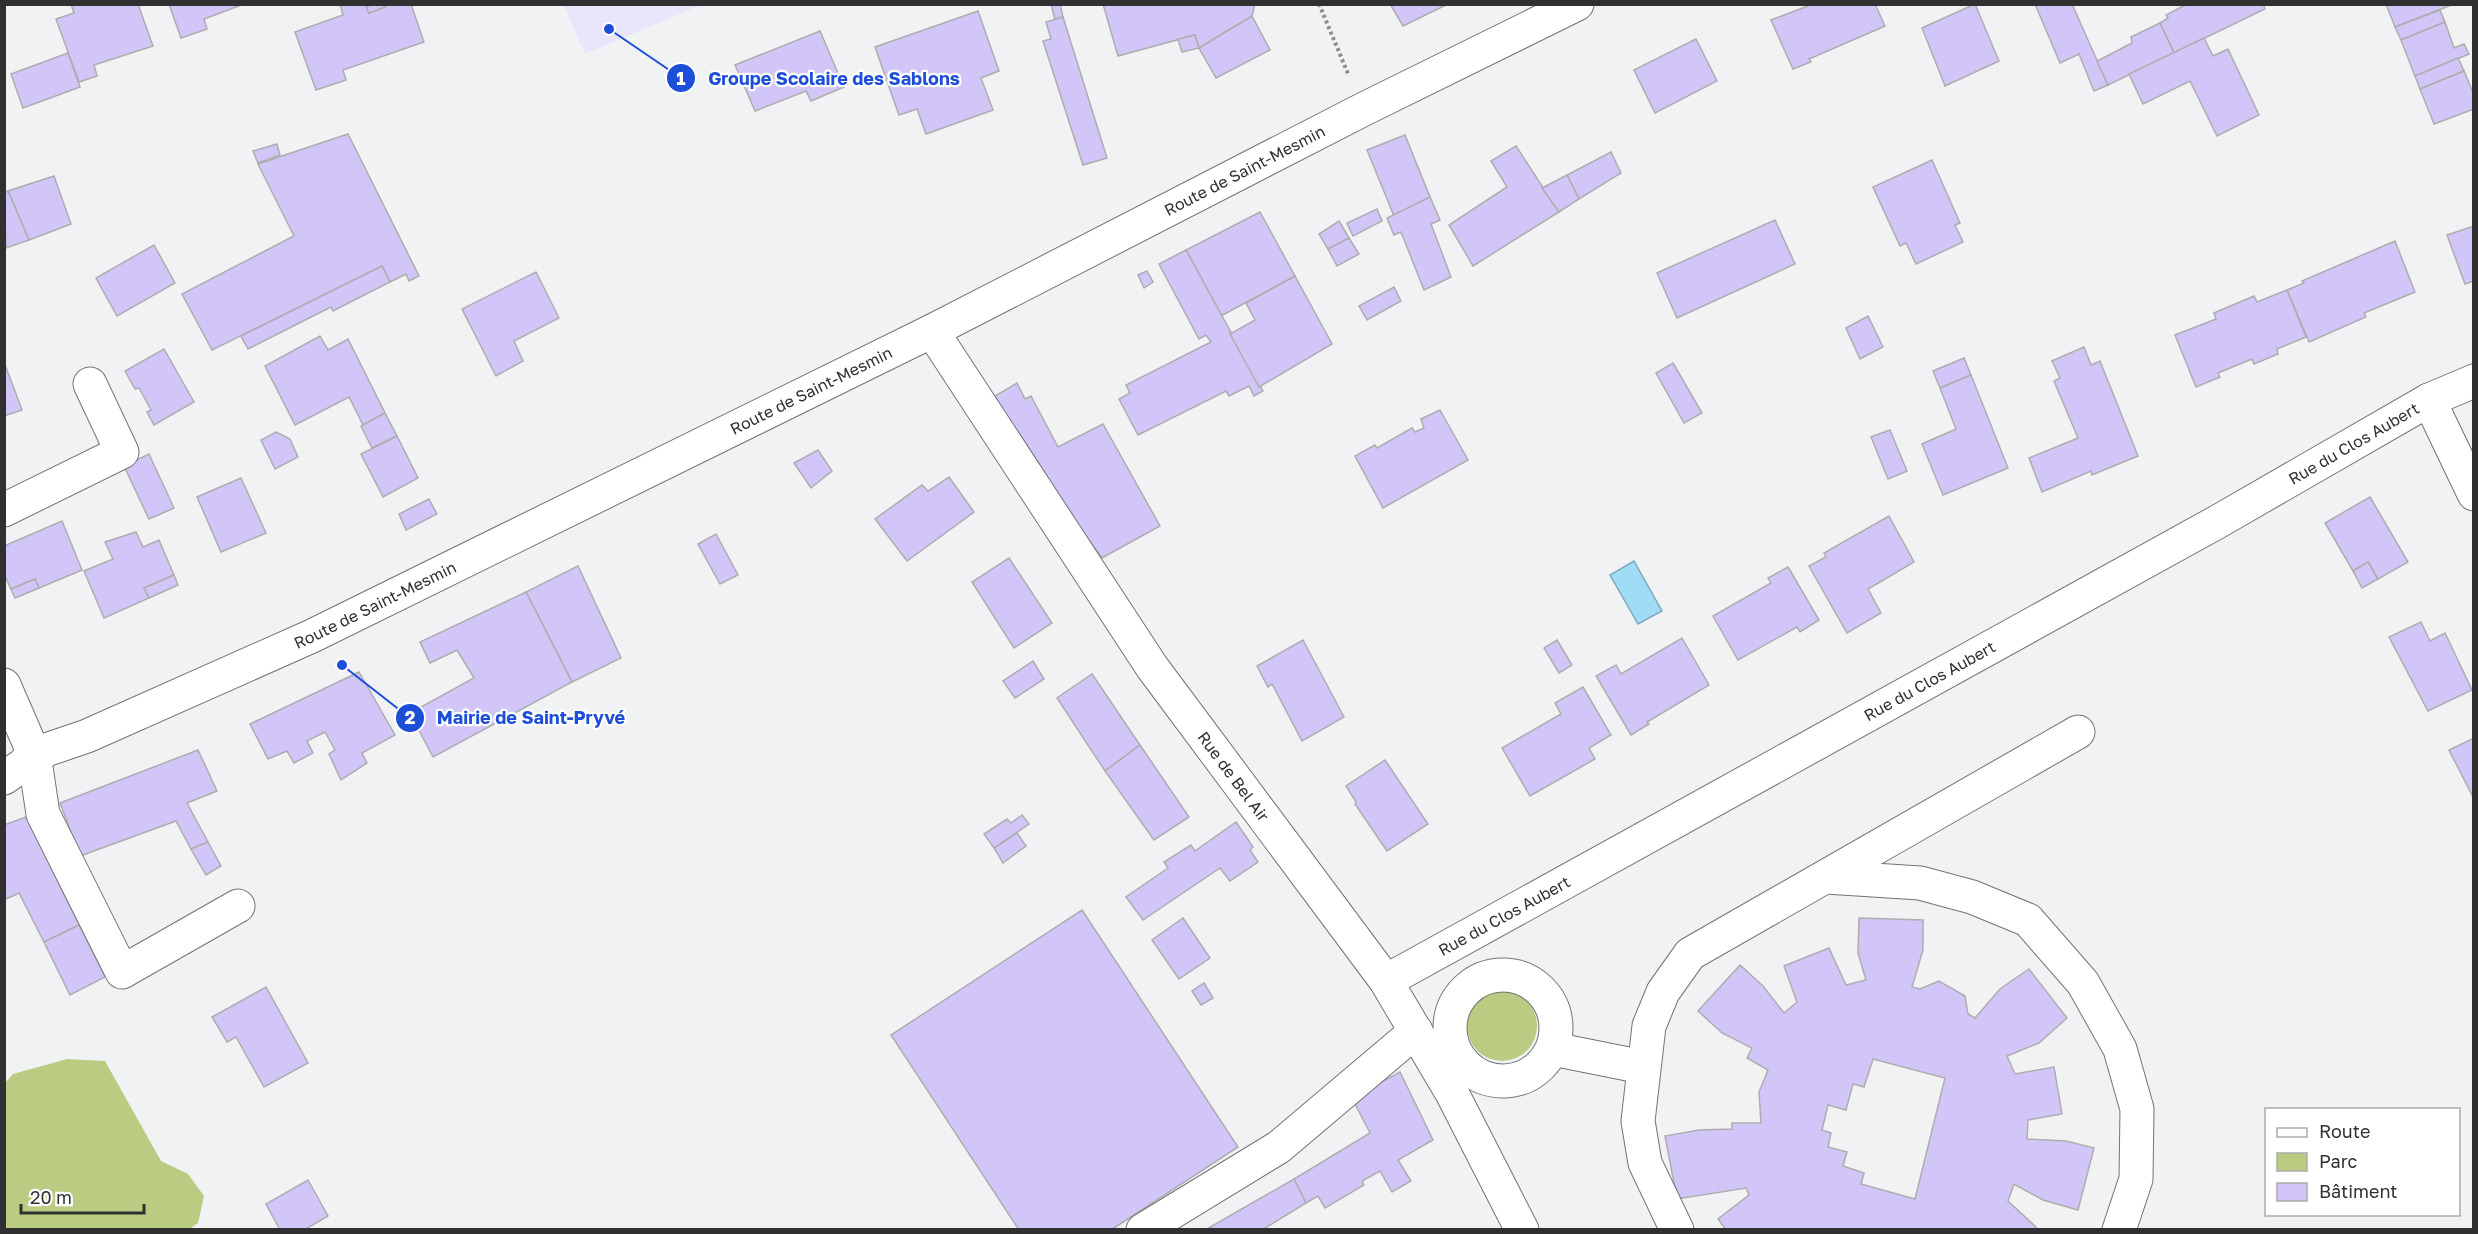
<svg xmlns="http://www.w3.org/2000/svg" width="2478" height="1234" viewBox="0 0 2478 1234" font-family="'Golos Text',sans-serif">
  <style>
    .education { fill: #e9e5fb }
    .green { fill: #b9cc81 }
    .water { fill: #a1dcf7; stroke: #7fa8bc; stroke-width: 1.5 }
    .building { fill: #d2c6f9; stroke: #adadae; stroke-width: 1.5; fill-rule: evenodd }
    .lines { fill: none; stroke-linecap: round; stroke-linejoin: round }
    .minor-casing { stroke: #737375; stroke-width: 35 }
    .major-casing { stroke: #737375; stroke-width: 35 }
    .path { stroke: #8b8c8d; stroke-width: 4; stroke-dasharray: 3 3; stroke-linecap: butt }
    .minor { stroke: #fff; stroke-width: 33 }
    .major { stroke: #fff; stroke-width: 33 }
    .labels { text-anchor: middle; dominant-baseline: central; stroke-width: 4.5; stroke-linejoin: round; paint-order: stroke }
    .street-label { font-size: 16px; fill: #303031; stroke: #fff }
    .leader { fill: none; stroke: #1d4ed8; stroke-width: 2 }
    .callout-dot { fill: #1d4ed8; stroke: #fff; stroke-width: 2 }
    .mark-label { font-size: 18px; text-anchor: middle; font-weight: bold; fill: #fff }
    .callout-label { font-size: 18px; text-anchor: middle; font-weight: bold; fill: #1d4ed8; stroke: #fff; stroke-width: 4.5; stroke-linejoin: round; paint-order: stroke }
  </style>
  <rect width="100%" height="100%" fill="#f1f2f4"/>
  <!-- education -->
  <path class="education" d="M 564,5 L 701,5 L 585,54 Z"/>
  <!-- green -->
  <g class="green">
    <circle cx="1502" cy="1026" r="35"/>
    <path d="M 67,1059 L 105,1061 L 161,1161 L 188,1174 L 204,1196 L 198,1223 L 188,1230 L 5,1229 L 5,1083 L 13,1074 Z"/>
  </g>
  <!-- water -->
  <path class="water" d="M 1634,561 L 1662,611 L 1638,624 L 1610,575 Z"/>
  <!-- building -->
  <g class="building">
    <path d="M 138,4 L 153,46 L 94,65 L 97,76 L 79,82 L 56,19 L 74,13 L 71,4 Z"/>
    <path d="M 169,4 L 244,4 L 204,19 L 207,29 L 181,38 Z"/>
    <path d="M 340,4 L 366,4 L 369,13 L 385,7 L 384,4 L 411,4 L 424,42 L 343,70 L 346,80 L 316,90 L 295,32 L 343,15 Z"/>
    <path d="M 373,4 L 384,4 L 385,7 L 369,13 L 366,7 Z"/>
    <path d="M 1051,4 L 1060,4 L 1063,17 L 1055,20 Z"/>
    <path d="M 1103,4 L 1255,4 L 1252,16 L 1199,48 L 1195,35 L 1118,56 Z"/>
    <path d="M 1390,4 L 1448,4 L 1403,26 Z"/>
    <path d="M 1813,4 L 1875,4 L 1885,26 L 1809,59 L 1811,62 L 1793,69 L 1771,20 Z"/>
    <path d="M 1975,4 L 1999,61 L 1945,86 L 1922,28 Z"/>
    <path d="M 2035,4 L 2072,4 L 2108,85 L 2094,91 L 2079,54 L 2060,63 Z"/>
    <path d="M 2187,4 L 2263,4 L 2265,9 L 2174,53 L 2160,23 L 2168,18 L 2166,15 Z"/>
    <path d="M 2386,4 L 2449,4 L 2449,6 L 2395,27 Z"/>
    <path d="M 2440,10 L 2445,22 L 2401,40 L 2395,27 Z"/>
    <path d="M 978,11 L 999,71 L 981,78 L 993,110 L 926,134 L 917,109 L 899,115 L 875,47 Z"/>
    <path d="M 1252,16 L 1270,50 L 1216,78 L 1199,48 Z"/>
    <path d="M 1063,17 L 1107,158 L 1083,165 L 1043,41 L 1051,39 L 1046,22 Z"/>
    <path d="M 2445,22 L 2454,48 L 2464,44 L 2469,54 L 2415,76 L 2401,40 Z"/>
    <path d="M 2160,23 L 2174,53 L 2108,85 L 2097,61 L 2132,43 L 2131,37 Z"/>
    <path d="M 820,31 L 844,87 L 811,101 L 806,91 L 755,111 L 735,65 Z"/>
    <path d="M 1195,35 L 1199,48 L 1182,52 L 1178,39 Z"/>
    <path d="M 2204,38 L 2213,56 L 2228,49 L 2259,115 L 2217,136 L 2190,81 L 2143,104 L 2129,74 Z"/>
    <path d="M 1696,39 L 1717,81 L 1655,113 L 1634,70 Z"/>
    <path d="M 68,53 L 80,87 L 23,108 L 11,74 Z"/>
    <path d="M 2458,58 L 2464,71 L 2420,89 L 2415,76 Z"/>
    <path d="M 2464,71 L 2474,95 L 2474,109 L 2434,124 L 2420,89 Z"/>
    <path d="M 348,134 L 419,276 L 409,281 L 406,274 L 390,282 L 382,266 L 212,350 L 182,294 L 294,236 L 258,164 Z"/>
    <path d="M 1405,135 L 1430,197 L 1394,216 L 1367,150 Z"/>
    <path d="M 277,144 L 280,155 L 258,163 L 253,151 Z"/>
    <path d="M 1516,146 L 1559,212 L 1473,266 L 1449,225 L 1507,187 L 1491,161 Z"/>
    <path d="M 1611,152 L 1621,173 L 1579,199 L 1567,175 Z"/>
    <path d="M 1932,160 L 1960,223 L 1955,225 L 1963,242 L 1916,264 L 1906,243 L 1900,246 L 1873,187 Z"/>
    <path d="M 1567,175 L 1579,199 L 1559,212 L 1542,188 Z"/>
    <path d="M 54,176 L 71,224 L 29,240 L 8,191 Z"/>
    <path d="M 8,191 L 29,240 L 6,248 L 4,193 Z"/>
    <path d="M 1430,197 L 1440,220 L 1431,224 L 1451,277 L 1424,290 L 1401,232 L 1394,235 L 1387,218 Z"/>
    <path d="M 1377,209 L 1382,221 L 1353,236 L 1347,223 Z"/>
    <path d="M 1260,212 L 1295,276 L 1221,316 L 1186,250 Z"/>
    <path d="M 1775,220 L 1795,264 L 1677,318 L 1657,273 Z"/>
    <path d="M 1339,221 L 1349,238 L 1328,249 L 1319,234 Z"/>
    <path d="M 2474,226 L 2474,281 L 2465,284 L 2447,235 Z"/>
    <path d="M 1349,238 L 1359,254 L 1337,266 L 1328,249 Z"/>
    <path d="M 2395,241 L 2415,292 L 2364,313 L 2366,317 L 2309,342 L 2287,290 L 2304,283 L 2302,281 Z"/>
    <path d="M 154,245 L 175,283 L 117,316 L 96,278 Z"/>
    <path d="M 1186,250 L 1263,391 L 1254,396 L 1249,386 L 1229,396 L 1226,391 L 1138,435 L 1119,399 L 1130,393 L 1126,385 L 1211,342 L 1206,335 L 1199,339 L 1159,264 Z"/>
    <path d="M 382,266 L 390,282 L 333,311 L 331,307 L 248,349 L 241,336 Z"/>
    <path d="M 1147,271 L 1153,282 L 1144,288 L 1138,275 Z"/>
    <path d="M 536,272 L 559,318 L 514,341 L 523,361 L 496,376 L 462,309 Z"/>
    <path d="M 1295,276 L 1332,344 L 1259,387 L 1230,334 L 1255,320 L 1246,303 Z"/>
    <path d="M 1394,287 L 1401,301 L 1367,320 L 1359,306 Z"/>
    <path d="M 2287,290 L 2306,337 L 2277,349 L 2278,354 L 2254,364 L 2252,359 L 2218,373 L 2220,377 L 2196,387 L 2175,335 L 2216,319 L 2214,313 L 2254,296 L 2257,302 Z"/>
    <path d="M 1868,316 L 1883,347 L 1860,359 L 1846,328 Z"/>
    <path d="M 320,336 L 328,350 L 348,339 L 385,413 L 363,425 L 349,397 L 295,425 L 265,366 Z"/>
    <path d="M 2084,347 L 2091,365 L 2100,361 L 2138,456 L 2092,475 L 2091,471 L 2042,492 L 2029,458 L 2078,438 L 2054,381 L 2060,378 L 2052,361 Z"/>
    <path d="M 164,349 L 194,402 L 154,425 L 147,412 L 151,410 L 139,388 L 135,389 L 125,371 Z"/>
    <path d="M 1964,358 L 1971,375 L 1940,388 L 1933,371 Z"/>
    <path d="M 4,362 L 22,410 L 4,416 Z"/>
    <path d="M 1673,363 L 1702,413 L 1684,423 L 1656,373 Z"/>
    <path d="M 1971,375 L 2008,468 L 1943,495 L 1922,444 L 1956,429 L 1940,388 Z"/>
    <path d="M 1017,383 L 1025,399 L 1031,396 L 1058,447 L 1103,424 L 1160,526 L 1102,558 L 1025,454 L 995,396 Z"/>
    <path d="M 1440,410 L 1468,460 L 1383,508 L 1355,456 L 1375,445 L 1377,448 L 1412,428 L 1415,432 L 1424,428 L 1421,419 Z"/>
    <path d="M 385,413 L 397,436 L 372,448 L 361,426 Z"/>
    <path d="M 1890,430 L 1907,471 L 1888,479 L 1871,437 Z"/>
    <path d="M 276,432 L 290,439 L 298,457 L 275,469 L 261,440 Z"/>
    <path d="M 397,436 L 418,478 L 383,497 L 361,454 Z"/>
    <path d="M 818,450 L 832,471 L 811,488 L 794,463 Z"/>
    <path d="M 149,454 L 174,508 L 149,519 L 124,466 Z"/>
    <path d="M 949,477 L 974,512 L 907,561 L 875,519 L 922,485 L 928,491 Z"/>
    <path d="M 241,478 L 266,533 L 221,552 L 197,497 Z"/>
    <path d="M 2370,497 L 2408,562 L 2378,579 L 2368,562 L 2353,571 L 2325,523 Z"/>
    <path d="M 429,499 L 437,514 L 406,530 L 399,514 Z"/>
    <path d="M 1889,516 L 1914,562 L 1868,589 L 1881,613 L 1847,633 L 1809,566 L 1826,557 L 1824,553 Z"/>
    <path d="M 62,521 L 82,570 L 39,588 L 35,579 L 11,589 L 4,574 L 4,546 Z"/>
    <path d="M 136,532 L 143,547 L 159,540 L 174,575 L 144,588 L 149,598 L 104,618 L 84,571 L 113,559 L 105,542 Z"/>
    <path d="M 716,534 L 738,575 L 720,584 L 698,544 Z"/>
    <path d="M 1009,558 L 1052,623 L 1014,648 L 972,582 Z"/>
    <path d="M 2368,562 L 2378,579 L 2362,588 L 2353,571 Z"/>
    <path d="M 578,566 L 621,658 L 572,682 L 526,592 Z"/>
    <path d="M 1788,567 L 1819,620 L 1800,632 L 1797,627 L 1738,660 L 1713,616 L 1771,583 L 1768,578 Z"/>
    <path d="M 174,575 L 178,585 L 149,598 L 144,588 Z"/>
    <path d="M 35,579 L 39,588 L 15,598 L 11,589 Z"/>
    <path d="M 526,592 L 572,682 L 433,757 L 410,713 L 474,678 L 457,650 L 430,663 L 420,642 Z"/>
    <path d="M 2421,622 L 2430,641 L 2445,633 L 2472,690 L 2428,711 L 2389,637 Z"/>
    <path d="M 1682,638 L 1709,685 L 1647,722 L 1649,724 L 1631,735 L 1596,676 L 1616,665 L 1621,674 Z"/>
    <path d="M 1303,640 L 1344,717 L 1302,741 L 1272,684 L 1268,687 L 1257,666 Z"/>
    <path d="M 1557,640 L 1572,665 L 1559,673 L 1544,648 Z"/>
    <path d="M 1033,661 L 1044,679 L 1015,698 L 1003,681 Z"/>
    <path d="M 359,672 L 395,735 L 362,753 L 367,763 L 341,780 L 329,754 L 335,750 L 325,732 L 307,741 L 313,753 L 294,763 L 287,751 L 268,759 L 250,724 Z"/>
    <path d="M 1092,674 L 1140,745 L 1105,771 L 1057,698 Z"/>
    <path d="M 1583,687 L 1611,735 L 1589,748 L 1595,759 L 1530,796 L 1502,748 L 1561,714 L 1555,703 Z"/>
    <path d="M 2474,738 L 2474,799 L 2449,750 Z"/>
    <path d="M 1140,745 L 1189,817 L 1154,840 L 1105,771 Z"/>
    <path d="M 198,750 L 217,791 L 187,803 L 208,842 L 191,849 L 176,821 L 80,856 L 60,803 Z"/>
    <path d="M 1385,760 L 1428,824 L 1387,851 L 1355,804 L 1356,802 L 1346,786 Z"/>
    <path d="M 1022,815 L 1029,824 L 994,848 L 984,834 L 1007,819 L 1011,823 Z"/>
    <path d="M 26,817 L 79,925 L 44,942 L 19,893 L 4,900 L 4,825 Z"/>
    <path d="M 1236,822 L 1253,847 L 1250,850 L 1258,862 L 1230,881 L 1220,868 L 1143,920 L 1126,897 L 1168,868 L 1164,862 L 1191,845 L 1195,851 Z"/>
    <path d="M 1017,833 L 1026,846 L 1003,863 L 994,848 Z"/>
    <path d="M 208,842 L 221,866 L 206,875 L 191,849 Z"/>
    <path d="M 1082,910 L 1238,1147 L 1111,1230 L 1019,1230 L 891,1035 Z"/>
    <path d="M 1183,918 L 1210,958 L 1179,979 L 1152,940 Z"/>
    <path d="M 1859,918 L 1923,920 L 1923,950 L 1912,987 L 1920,989 L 1939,981 L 1965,996 L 1968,1014 L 1975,1018 L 2000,989 L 2029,969 L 2067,1018 L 2039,1043 L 2007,1056 L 2015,1074 L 2054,1067 L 2062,1114 L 2028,1120 L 2027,1139 L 2066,1141 L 2094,1148 L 2078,1210 L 2043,1200 L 2014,1184 L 2008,1201 L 2036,1227 L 2035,1230 L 1726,1230 L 1718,1219 L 1749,1195 L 1746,1188 L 1677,1199 L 1665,1136 L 1699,1130 L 1732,1129 L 1732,1123 L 1761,1123 L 1759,1092 L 1768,1070 L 1747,1058 L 1752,1048 L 1722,1033 L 1698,1011 L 1740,965 L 1763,986 L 1784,1013 L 1797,1002 L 1784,966 L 1829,948 L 1846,985 L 1866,980 L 1858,953 ZM 1873,1059 L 1945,1078 L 1915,1199 L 1861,1184 L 1864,1173 L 1843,1166 L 1847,1152 L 1828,1147 L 1831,1133 L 1822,1130 L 1828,1105 L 1846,1110 L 1853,1084 L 1864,1087 Z"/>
    <path d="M 79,925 L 105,977 L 70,995 L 44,942 Z"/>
    <path d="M 1204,983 L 1213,998 L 1201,1005 L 1192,991 Z"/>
    <path d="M 266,987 L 308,1063 L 264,1087 L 236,1037 L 227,1042 L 212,1017 Z"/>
    <path d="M 1400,1072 L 1433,1140 L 1398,1160 L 1411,1181 L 1392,1192 L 1380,1171 L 1362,1181 L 1364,1185 L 1325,1208 L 1318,1196 L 1306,1203 L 1294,1179 L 1370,1133 L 1352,1098 Z"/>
    <path d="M 1294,1179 L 1306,1203 L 1262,1230 L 1205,1230 Z"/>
    <path d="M 308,1180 L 328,1216 L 304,1230 L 280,1230 L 266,1204 Z"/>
  </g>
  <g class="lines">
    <!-- minor casing -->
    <g class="minor-casing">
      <g id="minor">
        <path id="s1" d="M 932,331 L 1152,667 L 1386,981 L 1453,1095 L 1522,1230"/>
        <path d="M 2429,400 L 2474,494"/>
        <path d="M 4,510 L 122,452 L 90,384"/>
        <path d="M 4,685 L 34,754 L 43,814 L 122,972 L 238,906"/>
        <path d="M 1826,877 L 1920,883 L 1972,897 L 2028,920 L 2083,983 L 2120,1049 L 2137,1109 L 2136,1179 L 2119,1230"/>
        <circle cx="1503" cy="1028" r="53"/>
        <path id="s2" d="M 1386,981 L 2219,521 L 2429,400 L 2474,381"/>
        <path d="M 1553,1049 L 1643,1067"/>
        <path d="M 1143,1230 L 1279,1147 L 1416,1031"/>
        <path d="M 1677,1230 L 1645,1163 L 1638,1121 L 1649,1026 L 1663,992 L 1690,954 L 2078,732"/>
      </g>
    </g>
    <!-- major casing -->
    <g class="major-casing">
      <g id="major">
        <path id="s3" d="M 4,778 L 23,765 L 34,754 L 87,736 L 312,636 L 932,331 L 1364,109 L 1577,4"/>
      </g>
    </g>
    <!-- path -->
    <path class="path" d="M 1319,4 L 1349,76"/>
    <!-- minor -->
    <use href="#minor" class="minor"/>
    <!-- major -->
    <use href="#major" class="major"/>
  </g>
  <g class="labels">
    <!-- street labels -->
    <g class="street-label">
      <text stroke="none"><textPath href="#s3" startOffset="1383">Route de Saint-Mesmin</textPath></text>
      <text stroke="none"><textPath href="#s3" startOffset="897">Route de Saint-Mesmin</textPath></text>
      <text stroke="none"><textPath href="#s2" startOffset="1107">Rue du Clos Aubert</textPath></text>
      <text stroke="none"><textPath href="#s3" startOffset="411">Route de Saint-Mesmin</textPath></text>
      <text stroke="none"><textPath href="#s2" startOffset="621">Rue du Clos Aubert</textPath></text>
      <text stroke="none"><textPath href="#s1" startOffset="538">Rue de Bel Air</textPath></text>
      <text stroke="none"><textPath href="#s2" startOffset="135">Rue du Clos Aubert</textPath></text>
    </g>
  </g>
  <!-- callouts -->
  <path class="leader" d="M609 29L681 78M342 665L410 718"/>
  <g class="callout-dot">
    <circle cx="609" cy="29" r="6"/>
    <circle cx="342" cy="665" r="6"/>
    <circle cx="681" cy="78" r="15"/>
    <circle cx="410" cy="718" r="15"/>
  </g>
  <g class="mark-label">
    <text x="681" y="85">1</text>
    <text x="410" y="724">2</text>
  </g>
  <g class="callout-label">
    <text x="834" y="85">Groupe Scolaire des Sablons</text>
    <text x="531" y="724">Mairie de Saint-Pryvé</text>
  </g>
  <!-- border -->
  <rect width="2478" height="1234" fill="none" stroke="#303031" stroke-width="12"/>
  <!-- legend -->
  <rect x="2265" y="1108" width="195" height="108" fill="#ffffff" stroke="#acacad" stroke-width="1.5"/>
  <rect x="2277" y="1128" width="30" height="9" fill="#ffffff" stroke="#acacad" stroke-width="1.5"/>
  <text x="2319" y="1138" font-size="18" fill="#303031">Route</text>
  <rect x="2277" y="1153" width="30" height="18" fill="#b9cc81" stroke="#acacad" stroke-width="1.5"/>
  <text x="2319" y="1168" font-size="18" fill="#303031">Parc</text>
  <rect x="2277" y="1183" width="30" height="18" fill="#d2c6f9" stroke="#acacad" stroke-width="1.5"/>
  <text x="2319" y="1198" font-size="18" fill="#303031">Bâtiment</text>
  <!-- scale -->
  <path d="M21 1204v9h123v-9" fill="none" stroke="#303031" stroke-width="3"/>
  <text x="30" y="1204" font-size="18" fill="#303031" stroke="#ffffff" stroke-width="4.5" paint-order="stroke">20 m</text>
</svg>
